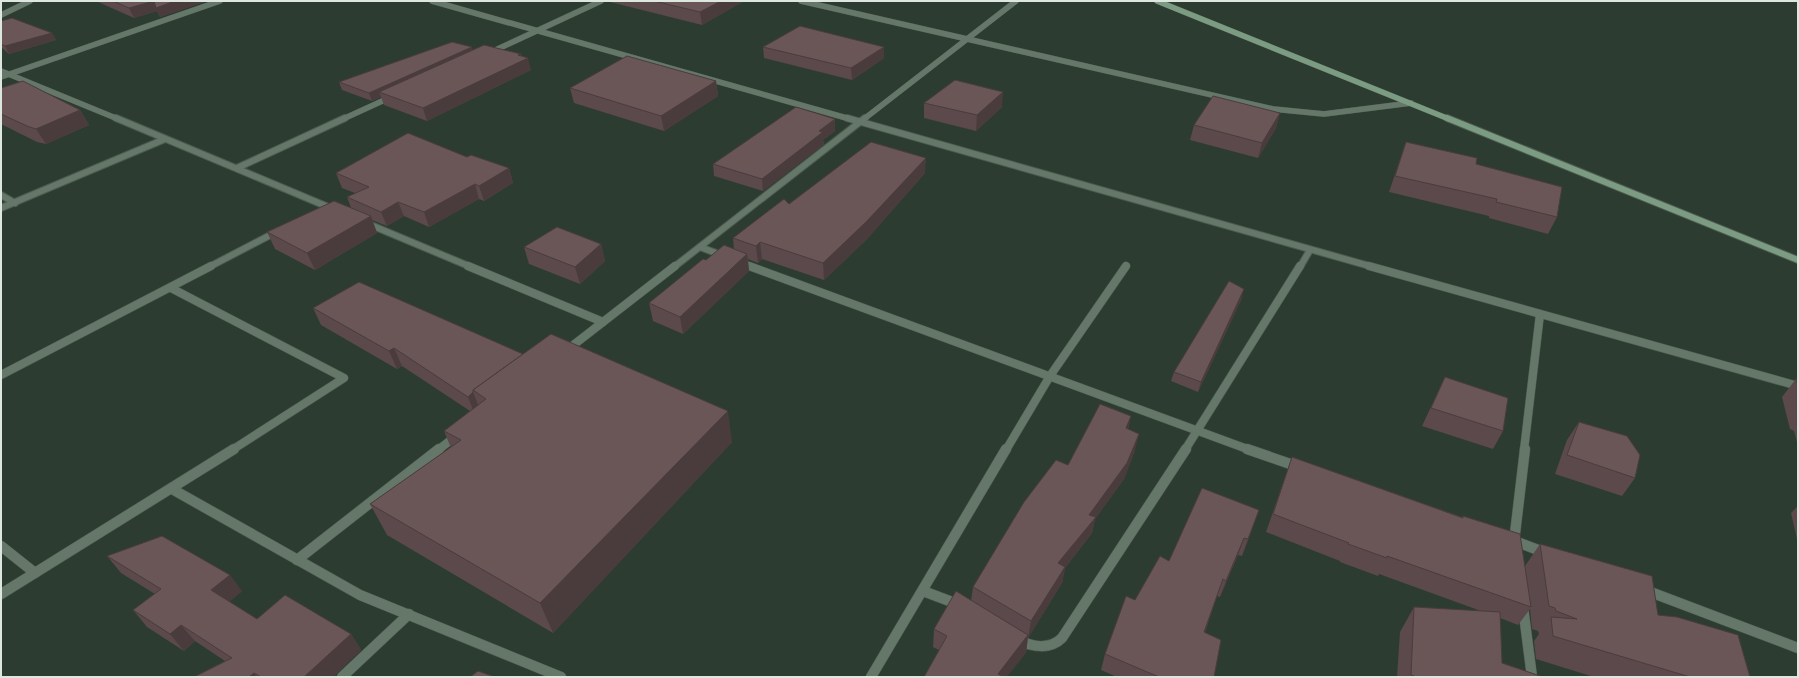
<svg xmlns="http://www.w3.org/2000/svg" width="1799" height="678" viewBox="0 0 1799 678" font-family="Mulish,sans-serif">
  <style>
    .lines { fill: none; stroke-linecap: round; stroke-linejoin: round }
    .street-far3-casing { stroke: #4d5b50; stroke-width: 6 }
    .street-far2-casing { stroke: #4d5b50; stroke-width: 8 }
    .street-far1-casing { stroke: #4d5b50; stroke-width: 9 }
    .street-casing { stroke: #4d5b50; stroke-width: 11 }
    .secondary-far1-casing { stroke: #4d5b50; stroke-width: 6 }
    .secondary-casing { stroke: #4d5b50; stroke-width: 8 }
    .street-far3 { stroke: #647768; stroke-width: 5.5 }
    .street-far2 { stroke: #647768; stroke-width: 6 }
    .street-far1 { stroke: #647768; stroke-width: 8 }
    .street { stroke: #647768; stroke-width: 10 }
    .secondary-far1 { stroke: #7c9b83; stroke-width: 5.5 }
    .secondary { stroke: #7c9b83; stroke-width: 6 }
    .wall { fill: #5b494b }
    .shaded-wall { fill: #4a3c3d }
    .building { fill: #6a5557; stroke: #4a3c3d }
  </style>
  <rect width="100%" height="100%" fill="#2d3c30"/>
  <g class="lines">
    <!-- street-far3 casing -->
    <g class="street-far3-casing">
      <g id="street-far3">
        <path d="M 432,1 L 850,119"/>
        <path d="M 801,1 L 1273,109 L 1324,114 L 1411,103"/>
        <path d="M 1,15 L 30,1"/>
        <path d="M 489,53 L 601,1"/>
        <path d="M 1,71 L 118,119"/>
        <path d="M 1,77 L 220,1"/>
        <path d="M 343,119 L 391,97"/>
        <path d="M 864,119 L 1016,1"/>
      </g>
    </g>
    <!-- street-far2 casing -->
    <g class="street-far2-casing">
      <g id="street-far2">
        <path d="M 116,118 L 333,209"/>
        <path d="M 847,118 L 1373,267"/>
        <path d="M 237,168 L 345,118"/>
        <path d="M 1,195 L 15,203"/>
        <path d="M 1,208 L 165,139"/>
        <path d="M 366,223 L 471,267"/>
        <path d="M 700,247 L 724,256"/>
        <path d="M 739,262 L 752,267"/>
        <path d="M 209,267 L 278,231"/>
        <path d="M 674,267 L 865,118"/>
        <path d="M 1300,267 L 1310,250"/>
      </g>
    </g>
    <!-- street-far1 casing -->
    <g class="street-far1-casing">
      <g id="street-far1">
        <path d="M 468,266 L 603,322"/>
        <path d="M 749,266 L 1250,450"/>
        <path d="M 1369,266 L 1798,386"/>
        <path d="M 171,288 L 344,378 L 232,450"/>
        <path d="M 567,350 L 675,266"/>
        <path d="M 1,375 L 211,266"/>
        <path d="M 438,450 L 456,436"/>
        <path d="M 1006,450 L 1050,376 L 1126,266"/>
        <path d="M 1185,450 L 1300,266"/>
        <path d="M 1524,450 L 1540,314"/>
      </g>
    </g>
    <!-- street casing -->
    <g class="street-casing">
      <g id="street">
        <path d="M 1247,449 L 1299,467"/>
        <path d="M 172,489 L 360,595 L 561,677"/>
        <path d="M 1512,540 L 1546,553"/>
        <path d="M 1514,542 L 1525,449"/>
        <path d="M 1,546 L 35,573"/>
        <path d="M 297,560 L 439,449"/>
        <path d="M 1645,590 L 1798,648"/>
        <path d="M 923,591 L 960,605"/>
        <path d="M 1,594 L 234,449"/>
        <path d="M 1523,607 L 1532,677"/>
        <path d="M 1018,640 C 1032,647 1050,650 1062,638 L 1186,449"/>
        <path d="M 342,677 L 409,614"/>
        <path d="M 871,677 L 1006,449"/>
      </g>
    </g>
    <!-- secondary-far1 casing -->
    <g class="secondary-far1-casing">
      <path id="secondary-far1" d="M 1157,1 L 1449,119"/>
    </g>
    <!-- secondary casing -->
    <g class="secondary-casing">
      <path id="secondary" d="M 1447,118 L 1798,260"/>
    </g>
    <!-- street-far3 -->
    <use href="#street-far3" class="street-far3"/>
    <!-- street-far2 -->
    <use href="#street-far2" class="street-far2"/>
    <!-- street-far1 -->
    <use href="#street-far1" class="street-far1"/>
    <!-- street -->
    <use href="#street" class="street"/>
    <!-- secondary-far1 -->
    <use href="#secondary-far1" class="secondary-far1"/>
    <!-- secondary -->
    <use href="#secondary" class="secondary"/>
  </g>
  <!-- wall -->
  <g class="wall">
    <path d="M 96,1 L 207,1 L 160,17 L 157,11 L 134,18 Z"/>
    <path d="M 606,1 L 744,1 L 702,25 Z"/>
    <path d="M 1,21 L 52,33 L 56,40 L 9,54 L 1,47 Z"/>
    <path d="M 763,47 L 884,47 L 884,58 L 852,80 L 764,58 Z"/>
    <path d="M 473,50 L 522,56 L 531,70 L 427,121 L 384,105 L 381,97 L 372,101 L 342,90 L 339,82 Z"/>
    <path d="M 716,81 L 718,96 L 664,131 L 574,103 L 570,88 Z"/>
    <path d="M 1,88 L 80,110 L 89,125 L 46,144 L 37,142 L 1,124 Z"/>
    <path d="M 924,103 L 1002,107 L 976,131 L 924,118 Z"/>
    <path d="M 1280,113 L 1276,128 L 1258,158 L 1190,140 L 1194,125 Z"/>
    <path d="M 835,119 L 835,131 L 823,140 L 824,144 L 763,191 L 714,176 L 713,164 Z"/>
    <path d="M 1406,142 L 1476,164 L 1557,217 L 1548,234 L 1489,218 L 1489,216 L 1389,192 Z"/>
    <path d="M 467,157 L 509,168 L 513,183 L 484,201 L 479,199 L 429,227 L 404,216 L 387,226 L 372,220 L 377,233 L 315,270 L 275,249 L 267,232 L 351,208 L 347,197 L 355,193 L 342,188 L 336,173 Z"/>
    <path d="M 925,173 L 867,239 L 824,280 L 762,259 L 758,263 L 748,259 L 749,271 L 683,334 L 653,321 L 649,303 L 706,260 L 734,249 L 733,238 L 789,204 Z"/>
    <path d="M 601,244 L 605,261 L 580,284 L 529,264 L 524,247 Z"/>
    <path d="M 1242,298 L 1198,392 L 1171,381 L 1174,372 Z"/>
    <path d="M 313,308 L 523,354 L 732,442 L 553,633 L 387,535 L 370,504 L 451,448 L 444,431 L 470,411 L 402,366 L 397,369 L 321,325 Z"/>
    <path d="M 1445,377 L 1503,431 L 1493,449 L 1422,426 Z"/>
    <path d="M 1796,379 L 1798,380 L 1798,446 L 1794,431 L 1790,429 L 1782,397 Z"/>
    <path d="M 1131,416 L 1128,429 L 1135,450 L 1124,479 L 1095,519 L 1092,533 L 1065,568 L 1062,583 L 1028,638 L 1026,653 L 939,650 L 933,647 L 934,629 L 971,601 L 973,587 L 1068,465 Z"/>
    <path d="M 1579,422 L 1635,478 L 1622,496 L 1555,474 L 1567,440 Z"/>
    <path d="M 1292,457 L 1462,517 L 1463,516 L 1525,566 L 1540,544 L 1658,615 L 1750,677 L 1594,677 L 1536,659 L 1534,641 L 1539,634 L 1538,631 L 1532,629 L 1530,609 L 1518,625 L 1500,618 L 1502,663 L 1543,677 L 1397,677 L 1400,632 L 1414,607 L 1481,611 L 1379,574 L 1378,576 L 1340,562 L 1340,561 L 1266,532 Z"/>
    <path d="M 1798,506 L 1798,544 L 1791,513 Z"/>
    <path d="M 1253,527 L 1242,556 L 1238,555 L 1220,597 L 1217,596 L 1205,632 L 1214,677 L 1117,677 L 1101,670 L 1105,654 L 1169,561 Z"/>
    <path d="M 107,556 L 242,591 L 229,602 L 257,619 L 351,634 L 361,650 L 333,677 L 194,677 L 225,661 L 195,641 L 184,651 L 147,627 L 133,610 L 155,594 L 121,573 Z"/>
  </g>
  <!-- shaded-wall -->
  <g class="shaded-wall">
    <path d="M 154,1 L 207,1 L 160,17 L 157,11 L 134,18 L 129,8 Z"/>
    <path d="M 721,1 L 744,1 L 702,25 L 700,12 Z"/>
    <path d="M 52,33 L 56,40 L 9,54 L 5,46 Z"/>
    <path d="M 472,47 L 474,54 L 379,92 L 381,97 L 372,101 L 369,93 Z"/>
    <path d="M 884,47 L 884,58 L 852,80 L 851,68 Z"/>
    <path d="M 521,54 L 523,60 L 528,58 L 531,70 L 427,121 L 423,108 Z"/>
    <path d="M 716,81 L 718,96 L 664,131 L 661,116 Z"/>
    <path d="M 1003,92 L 1002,107 L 976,131 L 977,115 Z"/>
    <path d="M 80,110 L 89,125 L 46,144 L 36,129 Z"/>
    <path d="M 1280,113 L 1276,128 L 1258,158 L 1262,143 Z"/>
    <path d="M 835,119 L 835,131 L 823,140 L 824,144 L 763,191 L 762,179 L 819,131 Z"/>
    <path d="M 926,158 L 925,173 L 867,239 L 824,280 L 823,263 Z"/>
    <path d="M 509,168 L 513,183 L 484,201 L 479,186 Z"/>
    <path d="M 475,184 L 479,199 L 429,227 L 424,212 Z"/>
    <path d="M 398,202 L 404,216 L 387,226 L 381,212 Z"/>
    <path d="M 371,216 L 377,233 L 315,270 L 307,253 Z"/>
    <path d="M 760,242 L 762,259 L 758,263 L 756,246 Z"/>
    <path d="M 601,244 L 605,261 L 580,284 L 575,267 Z"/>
    <path d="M 747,254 L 749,271 L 683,334 L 680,317 Z"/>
    <path d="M 1244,289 L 1242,298 L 1198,392 L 1201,382 Z"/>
    <path d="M 394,348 L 402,366 L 397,369 L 389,351 Z"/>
    <path d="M 473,392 L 480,410 L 475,415 L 468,397 Z"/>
    <path d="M 728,411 L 732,442 L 553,633 L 540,603 Z"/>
    <path d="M 1131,416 L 1127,433 L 1126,428 Z"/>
    <path d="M 1139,434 L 1135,450 L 1124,479 L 1095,519 L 1092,533 L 1065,568 L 1062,583 L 1028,638 L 1031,621 L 1058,563 L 1089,515 Z"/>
    <path d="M 1259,510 L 1253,527 L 1242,556 L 1248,539 Z"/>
    <path d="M 1244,538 L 1238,555 L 1220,597 L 1226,581 Z"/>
    <path d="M 230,575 L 242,591 L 223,607 L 211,590 Z"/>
    <path d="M 181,625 L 195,641 L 184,651 L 170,634 Z"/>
    <path d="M 351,634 L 361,650 L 333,677 L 304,677 Z"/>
    <path d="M 1028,635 L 1026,653 L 1007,677 L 998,677 L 998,674 Z"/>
    <path d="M 254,673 L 257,677 L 249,677 Z"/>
  </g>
  <!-- building -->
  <g class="building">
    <path d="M 113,1 L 175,1 L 156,8 L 154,1 L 129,8 Z"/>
    <path d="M 654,1 L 721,1 L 700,12 Z"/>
    <path d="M 12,18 L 52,33 L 5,46 L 1,44 L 1,21 Z"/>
    <path d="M 800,26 L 884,47 L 851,68 L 763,47 Z"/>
    <path d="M 452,42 L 472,47 L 369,93 L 339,82 Z"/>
    <path d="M 484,45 L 521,54 L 518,55 L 528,58 L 423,108 L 379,92 Z"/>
    <path d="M 627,56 L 716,81 L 661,116 L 570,88 Z"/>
    <path d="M 955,80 L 1003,92 L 977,115 L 924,103 Z"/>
    <path d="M 23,81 L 80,110 L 36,129 L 27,126 L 1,114 L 1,88 Z"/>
    <path d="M 1213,96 L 1280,113 L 1262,143 L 1194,125 Z"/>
    <path d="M 796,107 L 835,119 L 819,131 L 823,132 L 762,179 L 713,164 Z"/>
    <path d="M 408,133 L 467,157 L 471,155 L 509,168 L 479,186 L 475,184 L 424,212 L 398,202 L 381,212 L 347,197 L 369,187 L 336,173 Z"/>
    <path d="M 871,142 L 926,158 L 866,222 L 823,263 L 760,242 L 756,246 L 733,238 L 784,199 L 789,204 Z"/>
    <path d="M 1406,142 L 1477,158 L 1476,164 L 1562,187 L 1557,217 L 1496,202 L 1497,199 L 1395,176 Z"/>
    <path d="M 334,201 L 371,216 L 307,253 L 267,232 Z"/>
    <path d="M 557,227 L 601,244 L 575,267 L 524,247 Z"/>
    <path d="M 724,245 L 747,254 L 680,317 L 649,303 L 703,259 L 706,260 Z"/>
    <path d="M 1229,281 L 1244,289 L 1201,382 L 1174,372 Z"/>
    <path d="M 359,282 L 523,354 L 473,390 L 473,392 L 468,397 L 394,348 L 389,351 L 313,308 Z"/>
    <path d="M 551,334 L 728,411 L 540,603 L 370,504 L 461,440 L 444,431 L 486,399 L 473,390 Z"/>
    <path d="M 1445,377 L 1508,398 L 1503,431 L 1431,408 Z"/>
    <path d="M 1796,379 L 1798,380 L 1798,387 Z"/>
    <path d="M 1100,404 L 1131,416 L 1126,428 L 1139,434 L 1127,463 L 1089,515 L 1096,517 L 1058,563 L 1065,567 L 1031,621 L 973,587 L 1024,502 L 1056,460 L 1068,465 Z"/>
    <path d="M 1579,422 L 1627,436 L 1640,455 L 1635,478 L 1567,455 Z"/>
    <path d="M 1292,457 L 1463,518 L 1463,516 L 1520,534 L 1531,607 L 1387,556 L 1387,558 L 1348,544 L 1349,543 L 1273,514 Z"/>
    <path d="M 1202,488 L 1259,510 L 1248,539 L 1244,538 L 1226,581 L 1223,579 L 1204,632 L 1221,640 L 1214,677 L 1159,677 L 1105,654 L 1126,596 L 1135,600 L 1160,556 L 1169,561 Z"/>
    <path d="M 162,536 L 230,575 L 211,590 L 257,619 L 285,595 L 351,634 L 304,677 L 261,677 L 254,673 L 249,677 L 194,677 L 232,658 L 181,625 L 170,634 L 133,610 L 161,589 L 107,556 Z"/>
    <path d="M 1540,544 L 1652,576 L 1658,615 L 1677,617 L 1738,635 L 1750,677 L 1690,677 L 1553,636 L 1551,617 L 1577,619 L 1556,611 L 1555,608 L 1549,606 Z"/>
    <path d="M 956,591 L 1028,635 L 998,674 L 1004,677 L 924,677 L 947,636 L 934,629 Z"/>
    <path d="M 1414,607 L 1500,612 L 1502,663 L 1543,677 L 1416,677 L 1411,675 Z"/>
    <path d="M 478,671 L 495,677 L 470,677 Z"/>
  </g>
  <!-- border -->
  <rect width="1799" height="678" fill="none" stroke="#dee7df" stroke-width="4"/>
</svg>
